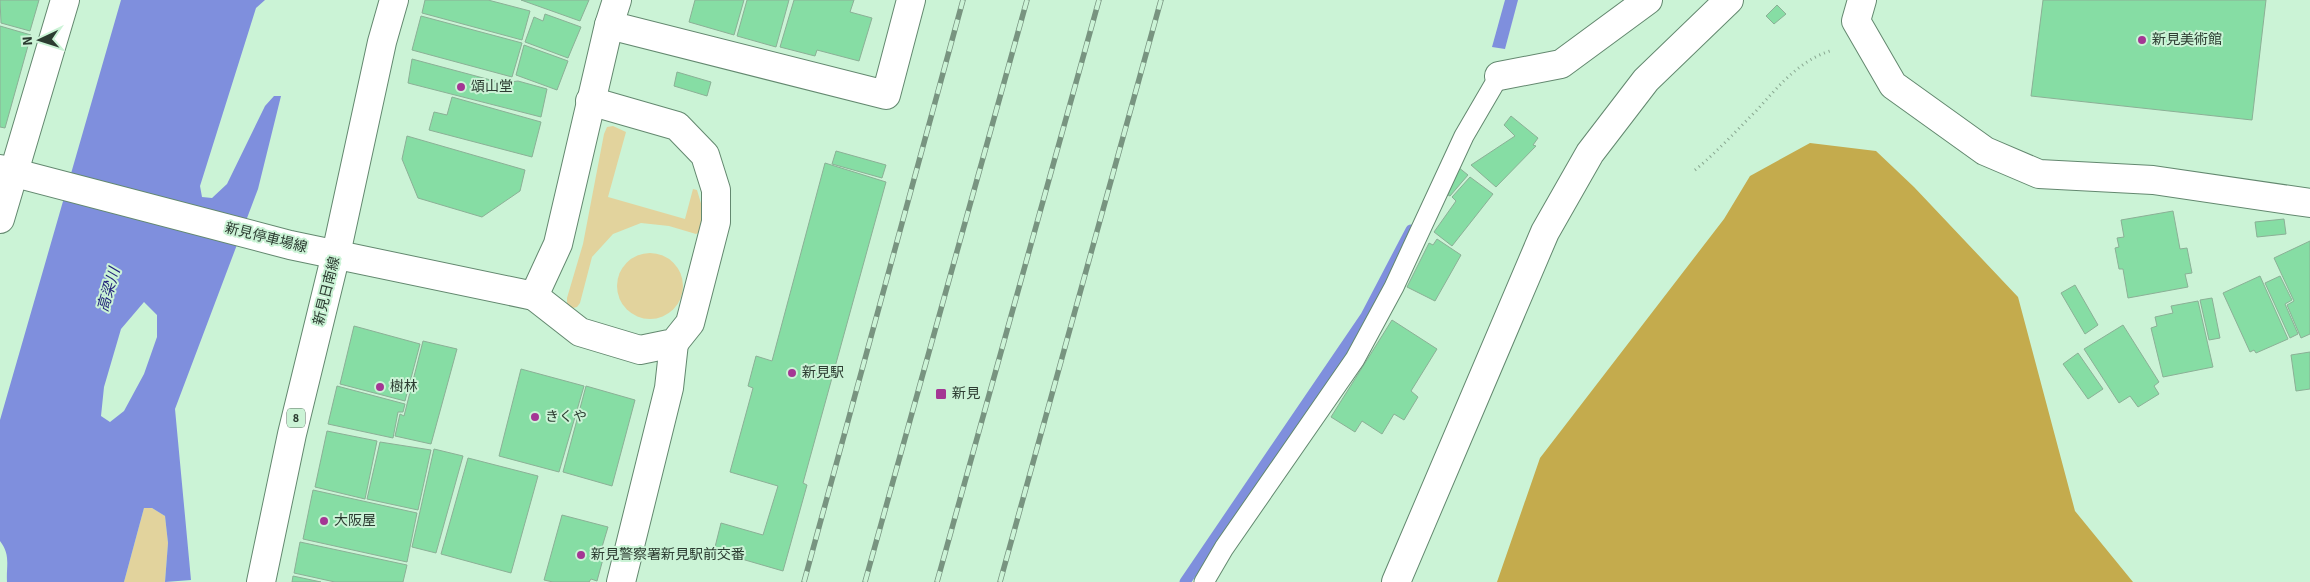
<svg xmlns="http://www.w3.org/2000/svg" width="2310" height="582" viewBox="0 0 2310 582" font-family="'Source Sans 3','Noto Sans JP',sans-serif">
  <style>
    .green { fill: #e2d39d }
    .forest { fill: #c4ab4d }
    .water { fill: #7f8fdd; fill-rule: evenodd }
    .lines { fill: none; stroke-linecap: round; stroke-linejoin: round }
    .stream { stroke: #7f8fdd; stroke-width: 11 }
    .building { fill: #86dda4; stroke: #8bb096 }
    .lane-casing { stroke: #63886f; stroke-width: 21 }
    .street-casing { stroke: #63886f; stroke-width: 30 }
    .secondary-casing { stroke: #63886f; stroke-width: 30 }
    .primary-casing { stroke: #63886f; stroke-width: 30 }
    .path { stroke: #88a690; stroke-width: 3; stroke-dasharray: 1 4; stroke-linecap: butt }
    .lane { stroke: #fff; stroke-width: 19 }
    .street { stroke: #fff; stroke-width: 28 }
    .secondary { stroke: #fff; stroke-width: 28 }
    .primary { stroke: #fff; stroke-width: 28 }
    .rail-casing { stroke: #789480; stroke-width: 5.5 }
    .rail { stroke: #cbf3d6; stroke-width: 4; stroke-dasharray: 11; stroke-linecap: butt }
    .poi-dot { fill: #a43694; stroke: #cbf3d6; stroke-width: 2 }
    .labels { text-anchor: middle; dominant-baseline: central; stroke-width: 4; stroke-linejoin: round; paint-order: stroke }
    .shield { fill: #cbf3d6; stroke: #5c7362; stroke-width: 1 }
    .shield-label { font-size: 12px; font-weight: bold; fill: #2c3c31 }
    .poi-label { font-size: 14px; fill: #2c3c31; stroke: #cbf3d6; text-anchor: start }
    .street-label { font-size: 14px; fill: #2c3c31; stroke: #cbf3d6 }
    .water-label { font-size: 15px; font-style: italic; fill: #201f79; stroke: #cbf3d6 }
  </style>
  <rect width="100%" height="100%" fill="#cbf3d6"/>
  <!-- green -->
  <g class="green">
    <path d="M 613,126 L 626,132 L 608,197 L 685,219 L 693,189 L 697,190 L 703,210 L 700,232 L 696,234 L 669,226 L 641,223 L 613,234 L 592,257 L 580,303 L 577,307 L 573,308 L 567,305 L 567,298 L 583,244 L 604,134 L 607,127 Z"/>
    <circle cx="650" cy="286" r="33"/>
    <path d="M 144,508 L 152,508 L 165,516 L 168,543 L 165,582 L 124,582 Z"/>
  </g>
  <!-- forest -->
  <path class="forest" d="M 1810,143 L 1876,151 L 1914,187 L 2018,297 L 2075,511 L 2133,582 L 1497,582 L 1540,458 L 1724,219 L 1750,176 Z"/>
  <!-- water -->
  <g class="water">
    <path d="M 121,0 L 265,0 L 256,8 L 200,186 L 202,197 L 212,198 L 227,184 L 265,106 L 274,96 L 281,96 L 258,189 L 175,409 L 191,580 L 165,582 L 168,543 L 165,516 L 152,508 L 144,508 L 124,582 L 7,582 C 6,566 11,555 0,541 L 0,420 ZM 144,302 L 157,315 L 157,337 L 144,374 L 124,411 L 110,422 L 101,416 L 104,387 L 121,329 Z"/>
    <path d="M 1505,0 L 1518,0 L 1505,49 L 1492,47 Z"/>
  </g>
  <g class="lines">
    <!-- stream -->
    <path class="stream" d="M 1185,582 L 1366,316 L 1411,230"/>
  </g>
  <!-- building -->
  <g class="building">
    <path d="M 0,0 L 39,0 L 30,31 L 1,23 Z"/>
    <path d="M 425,0 L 488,0 L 530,11 L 522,40 L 422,13 Z"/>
    <path d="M 521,0 L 589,0 L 580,21 Z"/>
    <path d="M 695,0 L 744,0 L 734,35 L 689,22 Z"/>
    <path d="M 747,0 L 789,0 L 776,47 L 737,36 Z"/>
    <path d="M 794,0 L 854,0 L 850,12 L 872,18 L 859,61 L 817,50 L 815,56 L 780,47 Z"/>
    <path d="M 2043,0 L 2266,0 L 2252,120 L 2031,96 Z"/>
    <path d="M 1777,5 L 1786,14 L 1774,24 L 1766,16 Z"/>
    <path d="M 545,14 L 581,27 L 568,58 L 525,42 L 534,17 L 543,21 Z"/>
    <path d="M 421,16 L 522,43 L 512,77 L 412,50 Z"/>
    <path d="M 0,26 L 31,35 L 5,128 L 0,127 Z"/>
    <path d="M 524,45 L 568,61 L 557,90 L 516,75 Z"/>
    <path d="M 412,59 L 502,83 L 518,81 L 547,89 L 541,117 L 408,83 Z"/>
    <path d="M 677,72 L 711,82 L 707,96 L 674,86 Z"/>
    <path d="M 452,97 L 541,122 L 532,157 L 429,130 L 434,112 L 447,115 Z"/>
    <path d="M 1511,116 L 1538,138 L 1533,145 L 1536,146 L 1496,187 L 1471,165 L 1515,136 L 1504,125 Z"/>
    <path d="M 407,136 L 525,170 L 520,191 L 482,217 L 418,198 L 402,159 Z"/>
    <path d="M 836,151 L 886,165 L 882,178 L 832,164 Z"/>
    <path d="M 825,163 L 886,182 L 803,483 L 807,485 L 783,571 L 714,551 L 721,523 L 763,535 L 778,486 L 730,472 L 753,388 L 748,386 L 756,356 L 772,361 Z"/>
    <path d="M 1458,167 L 1468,175 L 1450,196 L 1448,195 Z"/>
    <path d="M 1470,177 L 1493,194 L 1452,246 L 1434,232 L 1456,201 L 1452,197 Z"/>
    <path d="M 2173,211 L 2180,249 L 2187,248 L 2192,273 L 2185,274 L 2188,287 L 2128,298 L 2123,269 L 2119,269 L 2115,248 L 2119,247 L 2117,238 L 2124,237 L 2121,220 Z"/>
    <path d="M 2284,219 L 2286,234 L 2257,237 L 2255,222 Z"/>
    <path d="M 1437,239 L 1461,255 L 1435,301 L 1407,287 L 1429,243 L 1433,245 Z"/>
    <path d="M 2310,241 L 2310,334 L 2301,338 L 2287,305 L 2294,301 L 2274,258 Z"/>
    <path d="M 2260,276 L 2288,339 L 2256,353 L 2254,350 L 2250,352 L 2223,293 Z"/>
    <path d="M 2280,276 L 2292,300 L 2285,304 L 2298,334 L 2290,338 L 2265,283 Z"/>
    <path d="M 2075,285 L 2098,325 L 2085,334 L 2061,293 Z"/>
    <path d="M 2212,298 L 2220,338 L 2209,340 L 2200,300 Z"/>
    <path d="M 2198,301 L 2213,367 L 2163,377 L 2151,328 L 2157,326 L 2155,317 L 2173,313 L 2171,306 Z"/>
    <path d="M 1392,320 L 1437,349 L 1411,391 L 1418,397 L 1404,420 L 1394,414 L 1382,434 L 1362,421 L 1355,432 L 1331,417 Z"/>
    <path d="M 2123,325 L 2159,382 L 2154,386 L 2159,394 L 2138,407 L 2130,396 L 2119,403 L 2084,349 Z"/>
    <path d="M 354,326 L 420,344 L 405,401 L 340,384 Z"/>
    <path d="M 423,341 L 457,349 L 431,444 L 395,436 L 400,414 L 404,416 Z"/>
    <path d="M 2310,352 L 2310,389 L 2296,391 L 2291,355 Z"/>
    <path d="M 2078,353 L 2103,389 L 2088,399 L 2063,364 Z"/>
    <path d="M 521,369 L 584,386 L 559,472 L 499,456 Z"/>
    <path d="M 337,386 L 405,404 L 403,412 L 398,412 L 393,438 L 328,424 Z"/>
    <path d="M 586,386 L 635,400 L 612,486 L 563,472 Z"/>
    <path d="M 327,431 L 377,441 L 365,499 L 315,487 Z"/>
    <path d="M 380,442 L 431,450 L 418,510 L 367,499 Z"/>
    <path d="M 434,449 L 463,456 L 436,553 L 412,547 Z"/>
    <path d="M 468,458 L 538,476 L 511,573 L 441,554 Z"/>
    <path d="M 313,490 L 417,513 L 407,562 L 303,539 Z"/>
    <path d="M 562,515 L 608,527 L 602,547 L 606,548 L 597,581 L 591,579 L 589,582 L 553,582 L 544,580 Z"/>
    <path d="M 300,542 L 407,565 L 403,582 L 335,582 L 294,573 Z"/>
    <path d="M 293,576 L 321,582 L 292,582 Z"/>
  </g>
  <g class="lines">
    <!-- lane casing -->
    <g class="lane-casing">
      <path id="lane" d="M 1204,582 L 1224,548 L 1355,359 L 1394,287 L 1464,136 L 1499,76"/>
    </g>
    <!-- street casing -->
    <g class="street-casing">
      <g id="street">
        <path d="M 617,0 L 609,25 L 886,95 L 911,0"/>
        <path d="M 1862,0 L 1856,21 L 1893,85 L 1985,151 L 2039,174 L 2153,180 L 2310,203"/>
        <path d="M 1499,76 L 1561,64 L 1648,0"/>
        <path d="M 0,219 L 65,0"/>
        <path d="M 534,296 L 580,332 L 640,350 L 674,343 L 690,323 L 716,222 L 716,190 L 705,155 L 677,126 L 590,101"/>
        <path d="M 621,582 L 669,388 L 674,343"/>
        <path d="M 1396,582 L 1545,232 L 1590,153 L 1646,80 L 1729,0"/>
      </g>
    </g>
    <!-- secondary casing -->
    <g class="secondary-casing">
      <path id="secondary" d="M 0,169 L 290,245 L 534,296 L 558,244 L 609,25"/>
    </g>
    <!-- primary casing -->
    <g class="primary-casing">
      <path id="primary" d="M 261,582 L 292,434 L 336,254 L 382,42 L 394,0"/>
    </g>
    <!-- path -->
    <path class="path" d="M 1695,170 C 1717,152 1736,131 1756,111 C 1779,86 1799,60 1833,50"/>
    <!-- lane -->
    <use href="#lane" class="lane"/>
    <!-- street -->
    <use href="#street" class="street"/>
    <!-- secondary -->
    <use href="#secondary" class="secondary"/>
    <!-- primary -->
    <use href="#primary" class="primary"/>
    <!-- rail casing -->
    <g class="rail-casing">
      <g id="rail">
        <path d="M 804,582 L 963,0"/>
        <path d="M 865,582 L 1027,0"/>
        <path d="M 937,582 L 1099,0"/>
        <path d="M 1000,582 L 1161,0"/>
      </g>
    </g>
    <!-- rail -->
    <use href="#rail" class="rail"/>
  </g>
  <!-- markers -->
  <g class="poi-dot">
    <circle cx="2142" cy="40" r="5"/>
    <circle cx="461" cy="87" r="5"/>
    <circle cx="792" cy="373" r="5"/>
    <circle cx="380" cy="387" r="5"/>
    <rect x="935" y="388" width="12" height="12" rx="2.5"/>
    <circle cx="535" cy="417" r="5"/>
    <circle cx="324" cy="521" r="5"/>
    <circle cx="581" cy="555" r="5"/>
  </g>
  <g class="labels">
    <!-- shield labels -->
    <rect class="shield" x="287" y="408.5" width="18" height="19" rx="4"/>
    <g class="shield-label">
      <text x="296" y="418">8</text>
    </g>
    <!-- poi labels -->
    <g class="poi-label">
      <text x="2152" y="40">新見美術館</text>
      <text x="471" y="87">頌山堂</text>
      <text x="802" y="373">新見駅</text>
      <text x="390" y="387">樹林</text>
      <text x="952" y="394">新見</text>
      <text x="545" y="417">きくや</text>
      <text x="334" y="521">大阪屋</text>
      <text x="591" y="555">新見警察署新見駅前交番</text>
    </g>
    <!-- street labels -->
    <g class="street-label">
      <text transform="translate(266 238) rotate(14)">新見停車場線</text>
      <text transform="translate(327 291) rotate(-76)">新見日南線</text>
    </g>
    <!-- water labels -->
    <g class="water-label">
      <text transform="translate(109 290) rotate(-74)">高梁川</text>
    </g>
  </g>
  <!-- north arrow -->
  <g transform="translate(40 40) rotate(266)" stroke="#cbf3d6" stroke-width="4" paint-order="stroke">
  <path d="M0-4L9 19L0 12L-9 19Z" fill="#2c3c31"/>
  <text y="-8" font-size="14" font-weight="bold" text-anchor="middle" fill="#2c3c31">N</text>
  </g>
</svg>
